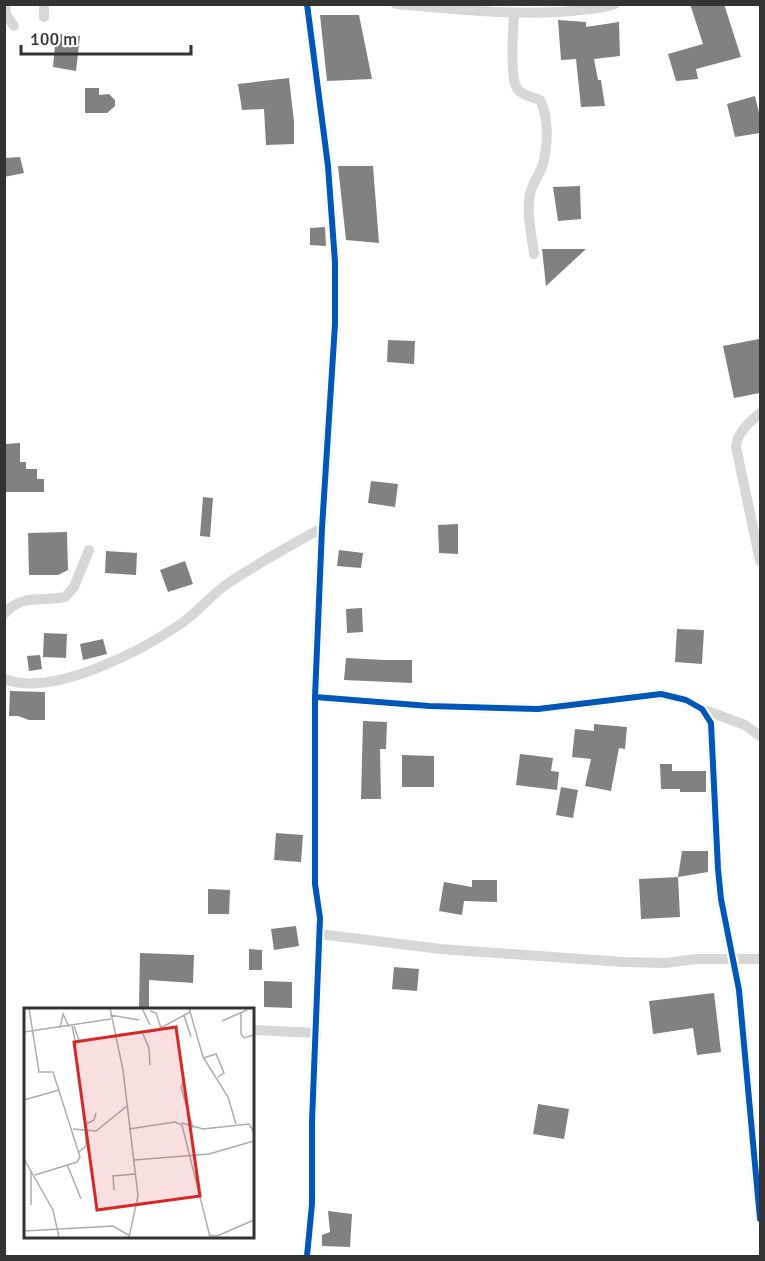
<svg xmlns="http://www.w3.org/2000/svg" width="765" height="1261" viewBox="0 0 765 1261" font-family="Signika,sans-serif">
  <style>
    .building { fill: #818181 }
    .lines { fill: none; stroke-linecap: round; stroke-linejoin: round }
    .street { stroke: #d7d7d7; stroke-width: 10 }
    .cycleway-casing { stroke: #fff; stroke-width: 10 }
    .cycleway { stroke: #0057b8; stroke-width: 6 }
    .inset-road { fill: none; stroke: #adadad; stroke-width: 1.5 }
    .view { fill: #d62828; fill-opacity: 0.15; stroke: #d62828; stroke-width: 3 }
    .inset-edge { fill: none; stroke: #333; stroke-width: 3 }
  </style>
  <rect width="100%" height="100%" fill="#fff"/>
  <!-- building -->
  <g class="building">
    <path d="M 690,4 L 724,4 L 741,57 L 696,69 L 698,79 L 676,81 L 668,54 L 703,44 Z"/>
    <path d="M 320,15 L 359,15 L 372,79 L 327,81 Z"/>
    <path d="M 558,20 L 586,22 L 586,27 L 619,22 L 620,56 L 594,59 L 598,80 L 601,80 L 605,106 L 581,107 L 576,59 L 561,60 Z"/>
    <path d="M 56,34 L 80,36 L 76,71 L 53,67 Z"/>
    <path d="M 289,78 L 294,122 L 294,144 L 266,145 L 264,109 L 242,110 L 238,84 Z"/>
    <path d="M 85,88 L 99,88 L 99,95 L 109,94 L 115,100 L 115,106 L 107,113 L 85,113 Z"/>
    <path d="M 755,96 L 760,117 L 760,133 L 735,137 L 727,104 Z"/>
    <path d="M 20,157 L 24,173 L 4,177 L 4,158 Z"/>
    <path d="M 338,166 L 373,166 L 379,243 L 346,240 Z"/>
    <path d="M 580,186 L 581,219 L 558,221 L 553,187 Z"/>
    <path d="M 325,227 L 326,246 L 310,245 L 310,228 Z"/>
    <path d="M 542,249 L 586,249 L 546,286 Z"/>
    <path d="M 759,339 L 760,393 L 734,398 L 723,346 Z"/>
    <path d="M 388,340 L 415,341 L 414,364 L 387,362 Z"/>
    <path d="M 20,443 L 20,462 L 26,462 L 26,469 L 37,469 L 37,479 L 44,479 L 44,492 L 6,492 L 4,444 Z"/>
    <path d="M 371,481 L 398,484 L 395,507 L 368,503 Z"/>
    <path d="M 203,497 L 213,498 L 210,537 L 200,536 Z"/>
    <path d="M 458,524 L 458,554 L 439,553 L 438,525 Z"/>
    <path d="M 67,532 L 68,570 L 58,575 L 29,575 L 28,533 Z"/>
    <path d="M 339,550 L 363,553 L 361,568 L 337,566 Z"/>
    <path d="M 106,551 L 137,553 L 136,575 L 105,573 Z"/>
    <path d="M 185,561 L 193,584 L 168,592 L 160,570 Z"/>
    <path d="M 362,608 L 363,632 L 347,633 L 346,609 Z"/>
    <path d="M 677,629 L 704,630 L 702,664 L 675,662 Z"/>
    <path d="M 44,633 L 67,634 L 66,658 L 43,657 Z"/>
    <path d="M 103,639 L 107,654 L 83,660 L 80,644 Z"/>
    <path d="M 40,655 L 42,669 L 29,671 L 27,656 Z"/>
    <path d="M 346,658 L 385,660 L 412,660 L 412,683 L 344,680 Z"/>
    <path d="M 10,691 L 45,692 L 45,720 L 29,720 L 18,716 L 9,716 Z"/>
    <path d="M 363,721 L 387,722 L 386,749 L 380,749 L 381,799 L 361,799 Z"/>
    <path d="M 594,724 L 627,727 L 625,749 L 619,748 L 611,791 L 585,786 L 591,759 L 572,757 L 575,729 L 594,731 Z"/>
    <path d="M 520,754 L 553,758 L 551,771 L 559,772 L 557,790 L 516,785 Z"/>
    <path d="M 402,755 L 434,756 L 434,787 L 402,787 Z"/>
    <path d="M 660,764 L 672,764 L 672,771 L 706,771 L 706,792 L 680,792 L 680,789 L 661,789 Z"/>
    <path d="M 561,787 L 578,790 L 573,818 L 556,815 Z"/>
    <path d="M 276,833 L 303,835 L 301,862 L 274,860 Z"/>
    <path d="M 682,851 L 708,851 L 708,872 L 678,877 Z"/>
    <path d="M 678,877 L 680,917 L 641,919 L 639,879 Z"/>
    <path d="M 472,880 L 497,880 L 497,902 L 464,901 L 462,915 L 439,911 L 444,882 L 472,887 Z"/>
    <path d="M 208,889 L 230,890 L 229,914 L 208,914 Z"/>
    <path d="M 296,926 L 299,946 L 274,950 L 271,929 Z"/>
    <path d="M 249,949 L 262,950 L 262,970 L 249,970 Z"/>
    <path d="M 140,953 L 194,955 L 193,983 L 149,980 L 149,1009 L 139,1009 Z"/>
    <path d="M 394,967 L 419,969 L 417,991 L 392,989 Z"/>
    <path d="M 264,981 L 292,982 L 292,1008 L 264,1007 Z"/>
    <path d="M 714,993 L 721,1052 L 697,1055 L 693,1028 L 653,1034 L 649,1001 Z"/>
    <path d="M 538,1104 L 569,1109 L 564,1139 L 533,1134 Z"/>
    <path d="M 328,1211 L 352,1214 L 350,1247 L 322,1246 L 322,1235 L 330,1232 Z"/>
  </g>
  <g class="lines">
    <!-- street -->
    <g class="street">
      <path d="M 5,4 L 6,15 L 14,26"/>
      <path d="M 396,4 C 455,9 514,16 573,11 C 587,9 601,9 615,4"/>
      <path d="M 514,13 C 513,29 510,73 516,86 C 519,95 532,97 540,100 C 549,117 548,145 543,164 C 540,174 532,184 530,194 C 526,212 532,236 534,254"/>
      <path d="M 44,17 L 44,4"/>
      <path d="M 760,413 C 750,422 737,432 736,447 L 760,561"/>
      <path d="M 4,614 C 22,593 42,602 65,597 L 74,587 L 89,550"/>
      <path d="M 4,679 C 53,698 143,650 182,623 C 199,611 211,595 227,584 C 258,563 289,546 322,528"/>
      <path d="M 315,697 L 429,706 L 538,709 L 661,694 L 686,700 L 702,709 L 711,723 L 718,869 L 721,899 L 739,990 L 760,1219"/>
      <path d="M 702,709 L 745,725 L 760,736"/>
      <path d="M 319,934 L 441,949 L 623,962 L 665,963 L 697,959 L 760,959"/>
      <path d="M 252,1030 L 316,1033"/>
      <path d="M 307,1256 L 312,1204 L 312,1121 L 320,918 L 315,884 L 315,697 L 322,528 L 335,324 L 335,262 L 328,166 L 307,4"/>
    </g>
    <!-- cycleway casing -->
    <g class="cycleway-casing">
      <g id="cycleway">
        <path d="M 315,697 L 429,706 L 538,709 L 661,694 L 686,700 L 702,709 L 711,723 L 718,869 L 721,899 L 739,990 L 760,1219"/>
        <path d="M 307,1256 L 312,1204 L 312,1121 L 320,918 L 315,884 L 315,697 L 322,528 L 335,324 L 335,262 L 328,166 L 307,4"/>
      </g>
    </g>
    <!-- cycleway -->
    <use href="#cycleway" class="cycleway"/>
  </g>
  <!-- overview -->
  <g transform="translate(24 1008)">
    <rect width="230" height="230" fill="#fff"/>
    <path class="inset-road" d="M 5,0 L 15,64 L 29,64 L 56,149 L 53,154 L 11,167M 86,0 L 99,62 L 114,188 L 105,229M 118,0 L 126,17M 165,0 L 179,49 L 204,89 L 212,116M 126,3 L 132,5 L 137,20M 217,4 L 217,26 L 220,30 L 230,27M 86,7 L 115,12M 160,7 L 167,29M 198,13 L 223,2M 48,18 L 52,37M 50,18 L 56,35M 36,20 L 39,6 L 45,19M 0,24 L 87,11M 119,26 L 125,40 L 126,57M 91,27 L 131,23 L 166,4M 179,50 L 192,46 L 200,65 L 194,69M 159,74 L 157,79 L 169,120M 0,92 L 35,82M 158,115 L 179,121 L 225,116 L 230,124M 49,121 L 72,123 L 103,98M 105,121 L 151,114 L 158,117 L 186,229M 55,144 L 62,138 L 62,116 L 70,112 L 72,105M 0,151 L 29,202 L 35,229M 110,152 L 185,146 L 230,133M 43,156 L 57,191M 7,162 L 7,197M 90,182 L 89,168 L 111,166M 0,223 L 89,218 L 106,228M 185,227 L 193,228 L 230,212"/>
    <path class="view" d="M 152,19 L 176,188 L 73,202 L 50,34 Z"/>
    <rect width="230" height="230" class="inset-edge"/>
  </g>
  <!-- border -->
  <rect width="765" height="1261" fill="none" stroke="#333333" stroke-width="12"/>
  <!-- scale -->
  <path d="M21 45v9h170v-9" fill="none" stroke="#333333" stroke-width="3"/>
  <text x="30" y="45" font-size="18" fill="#333333" stroke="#ffffff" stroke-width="4.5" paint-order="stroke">100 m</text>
</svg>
